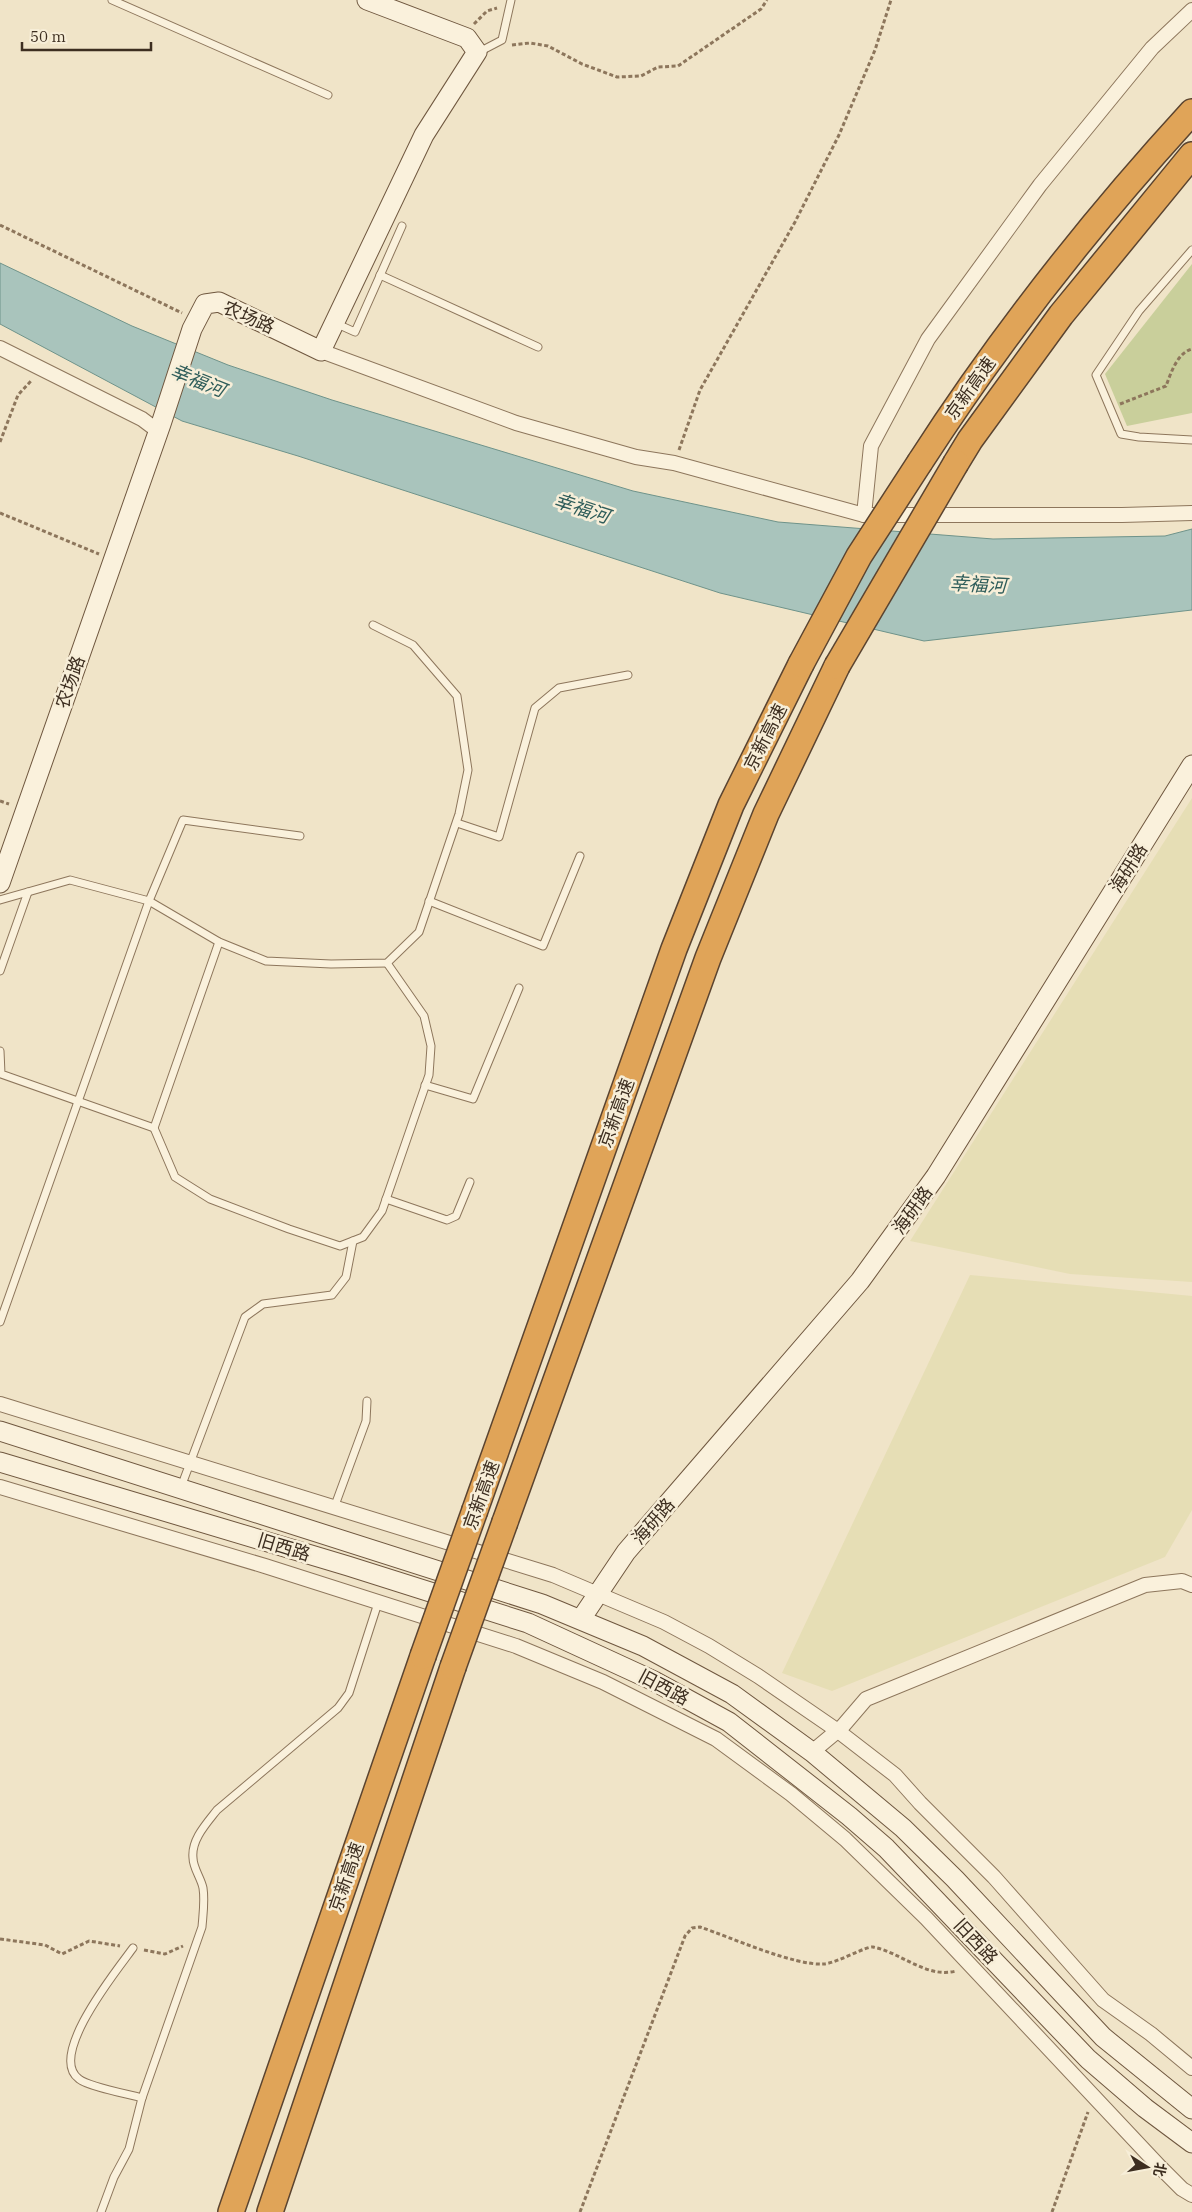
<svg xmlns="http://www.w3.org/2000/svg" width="1192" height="2212" viewBox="0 0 1192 2212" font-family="'IBM Plex Serif','Noto Sans SC',serif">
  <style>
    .farmland { fill: #e6deb5 }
    .green { fill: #c9cf9b }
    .water { fill: #a9c4bc; stroke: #6f938a }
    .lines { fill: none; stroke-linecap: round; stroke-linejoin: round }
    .lane-casing { stroke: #8d765c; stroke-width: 9 }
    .street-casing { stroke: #8d765c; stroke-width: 16 }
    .secondary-casing { stroke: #6f573f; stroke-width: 21 }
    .highway-casing { stroke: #5b4430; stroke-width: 28 }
    .path { stroke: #8d765c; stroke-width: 3; stroke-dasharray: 4 2.5; stroke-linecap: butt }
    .lane { stroke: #faf1dc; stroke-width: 7 }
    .street { stroke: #faf1dc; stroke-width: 14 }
    .secondary { stroke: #faf1dc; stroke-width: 19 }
    .highway { stroke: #e0a458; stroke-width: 25 }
    .highway-bridge-casing { stroke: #5b4430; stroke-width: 28; stroke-linecap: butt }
    .highway-bridge { stroke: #e0a458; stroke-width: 25 }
    .labels { text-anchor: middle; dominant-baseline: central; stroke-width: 5; stroke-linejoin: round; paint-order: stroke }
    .street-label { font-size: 18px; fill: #3d2e20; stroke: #f7eed8 }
    .water-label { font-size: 19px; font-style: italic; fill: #2f5d5a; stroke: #f7eed8 }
  </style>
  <rect width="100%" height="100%" fill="#f0e4c8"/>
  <!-- farmland -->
  <g class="farmland">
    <path d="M 1192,798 L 1192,1282 L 1070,1274 L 910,1241 Z"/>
    <path d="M 970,1275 L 1192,1296 L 1192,1510 L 1165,1557 L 832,1691 L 782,1673 Z"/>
  </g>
  <!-- green -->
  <path class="green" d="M 1192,264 L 1192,413 L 1127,426 L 1105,374 Z"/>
  <!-- water -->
  <path class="water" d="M 0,263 L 132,326 L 228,365 L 332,400 L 633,491 L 778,522 L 993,539 L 1165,536 L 1192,529 L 1192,610 L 924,641 L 720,593 L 298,456 L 182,421 L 0,324 Z"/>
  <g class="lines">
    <!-- lane casing -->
    <g class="lane-casing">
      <g id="lane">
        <path d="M 112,0 L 328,95"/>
        <path d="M 479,52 L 502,40 L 511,0"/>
        <path d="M 1192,250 L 1139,311 L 1096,375 L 1121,434 L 1139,437 L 1192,440"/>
        <path d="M 380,275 L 538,347"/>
        <path d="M 335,323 L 355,332 L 402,226"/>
        <path d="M 457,823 L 499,837 L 535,708 L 559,688 L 628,675"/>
        <path d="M 0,900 L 70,880 L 149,901 L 219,942 L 266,961 L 331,964 L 387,963 L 419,932 L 459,814 L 468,770 L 457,696 L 413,645 L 373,625"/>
        <path d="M 429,901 L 543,946 L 580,856"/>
        <path d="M 0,971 L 28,892"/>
        <path d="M 0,1051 L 1,1074 L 154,1128 L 219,942"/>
        <path d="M 425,1085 L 473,1099 L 519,988"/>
        <path d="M 154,1128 L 175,1177 L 210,1199 L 289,1229 L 340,1246 L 363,1237 L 382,1211 L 429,1075 L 431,1046 L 424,1016 L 387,963"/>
        <path d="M 386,1199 L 447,1220 L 456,1216 L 470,1182"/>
        <path d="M 0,1322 L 149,901 L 183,820 L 300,836"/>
        <path d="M 181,1487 L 245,1317 L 263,1304 L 332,1295 L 346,1277 L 353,1241"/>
        <path d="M 334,1508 L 366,1421 L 367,1401"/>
        <path d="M 133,1948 C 117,1970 47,2056 79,2079 C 89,2087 128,2094 142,2098"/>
        <path d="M 101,2212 L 114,2177 L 129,2149 L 142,2098 L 202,1927 C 203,1914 205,1901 203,1888 C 201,1878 193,1868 193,1858 C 191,1840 206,1824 217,1810 L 338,1708 L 349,1693 L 378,1603"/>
      </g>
    </g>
    <!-- street casing -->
    <g class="street-casing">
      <g id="street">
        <path d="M 0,348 L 142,419 L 158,431"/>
        <path d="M 321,351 L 516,423 L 636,457 L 674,463 L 864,515 L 1122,515 L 1192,513"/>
        <path d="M 864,515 L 871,446 L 928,339 L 1040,185 L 1152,48 L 1192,10"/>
        <path d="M 0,1404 L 553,1575 L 664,1622 L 709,1646 L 758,1676 L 838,1731 L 895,1775 L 920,1803 L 994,1877 L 1103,2000 L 1151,2034 L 1192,2068"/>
        <path d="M 0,1487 L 265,1566 L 516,1646 L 603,1682 L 716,1739 L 791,1794 L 845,1839 L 926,1918 L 1160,2167 L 1182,2189 L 1192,2195"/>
        <path d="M 812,1752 L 842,1727 L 866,1699 L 1145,1585 L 1182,1581 L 1192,1585"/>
      </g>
    </g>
    <!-- secondary casing -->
    <g class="secondary-casing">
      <g id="secondary">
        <path d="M 0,883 L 161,424 L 192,329 L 205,304 L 219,302 L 321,351 L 424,135 L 477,52 L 467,38 L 367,0"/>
        <path d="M 0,1431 L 542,1604 L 643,1646 L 732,1694 L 812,1752 L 903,1828 L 955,1879 L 1103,2037 L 1192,2109"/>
        <path d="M 0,1462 L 348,1566 L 528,1623 L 654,1681 L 729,1722 L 849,1816 L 886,1848 L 1088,2059 L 1145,2108 L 1192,2143"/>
        <path d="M 581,1619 L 626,1552 L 860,1281 L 936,1176 L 1192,765"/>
      </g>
    </g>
    <!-- highway casing -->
    <g class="highway-casing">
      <g id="highway">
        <path d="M 920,462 C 1000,338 1092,221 1192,112"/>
        <path d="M 956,463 L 970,440 L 1061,315 L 1192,155"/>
        <path d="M 475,1510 L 674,949 L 731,805 L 801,664"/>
        <path d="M 505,1522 L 708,958 L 766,814 L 837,666"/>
        <path d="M 231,2212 L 423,1656"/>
        <path d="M 270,2212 L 453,1667"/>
      </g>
    </g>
    <!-- path -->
    <g class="path">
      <path d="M 474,24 L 487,11 L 497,8"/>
      <path d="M 512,45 L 530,43 L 548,46 L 582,64 L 617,77 L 641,76 L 658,67 L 678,66 L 761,9 L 767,0"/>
      <path d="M 0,225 L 182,313"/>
      <path d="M 1120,404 L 1166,386 C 1171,373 1177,353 1192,349"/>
      <path d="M 0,442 L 18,395 L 31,381"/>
      <path d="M 679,450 L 700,390 L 795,222 L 839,135 L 875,50 L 891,0"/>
      <path d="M 0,513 L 99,554"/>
      <path d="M 0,801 L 9,804"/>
      <path d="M 0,1939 L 45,1945 L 62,1954 L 89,1941 L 120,1946"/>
      <path d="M 144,1950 L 165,1954 L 183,1946"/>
      <path d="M 580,2212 L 685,1936 L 692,1928 L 700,1927 C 730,1937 794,1966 824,1964 C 837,1963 866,1946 873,1947 C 900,1952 927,1979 956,1971"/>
      <path d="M 1052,2212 L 1088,2112"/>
    </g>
    <!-- lane -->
    <use href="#lane" class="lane"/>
    <!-- street -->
    <use href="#street" class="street"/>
    <!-- secondary -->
    <use href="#secondary" class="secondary"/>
    <!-- highway -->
    <use href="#highway" class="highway"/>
    <!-- highway-bridge casing -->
    <g class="highway-bridge-casing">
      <g id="highway-bridge">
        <path d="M 801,664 L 859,556 L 920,462"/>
        <path d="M 837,666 L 956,463"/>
        <path d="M 423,1656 L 475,1510"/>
        <path d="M 453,1667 L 505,1522"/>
      </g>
    </g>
    <!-- highway-bridge -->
    <use href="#highway-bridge" class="highway-bridge"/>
  </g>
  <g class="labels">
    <!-- street labels -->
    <g class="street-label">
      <text transform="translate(249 317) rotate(24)">农场路</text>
      <text transform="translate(970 388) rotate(-54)">京新高速</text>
      <text transform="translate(70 682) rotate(-71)">农场路</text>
      <text transform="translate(765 737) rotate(-63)">京新高速</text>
      <text transform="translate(1128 868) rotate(-58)">海研路</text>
      <text transform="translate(616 1113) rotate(-70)">京新高速</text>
      <text transform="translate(912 1210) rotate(-54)">海研路</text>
      <text transform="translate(481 1495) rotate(-70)">京新高速</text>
      <text transform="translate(653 1521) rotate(-49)">海研路</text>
      <text transform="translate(284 1547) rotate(17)">旧西路</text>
      <text transform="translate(664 1687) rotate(28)">旧西路</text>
      <text transform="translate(346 1877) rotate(-71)">京新高速</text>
      <text transform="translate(976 1941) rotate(47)">旧西路</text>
    </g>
    <!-- water labels -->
    <g class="water-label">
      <text transform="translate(198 380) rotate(22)">幸福河</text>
      <text transform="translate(582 508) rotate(18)">幸福河</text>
      <text transform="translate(978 584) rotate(3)">幸福河</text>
    </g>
  </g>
  <!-- north arrow -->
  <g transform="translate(1147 2167) rotate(101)" stroke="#f7eed8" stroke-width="4" paint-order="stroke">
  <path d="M0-4L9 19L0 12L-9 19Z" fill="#3d2e20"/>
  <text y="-8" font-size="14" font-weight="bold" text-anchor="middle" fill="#3d2e20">北</text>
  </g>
  <!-- scale -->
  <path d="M22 42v8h129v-8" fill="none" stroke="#3d2e20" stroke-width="2.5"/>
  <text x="30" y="42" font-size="15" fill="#3d2e20" stroke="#f7eed8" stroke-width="4" paint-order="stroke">50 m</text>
</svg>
